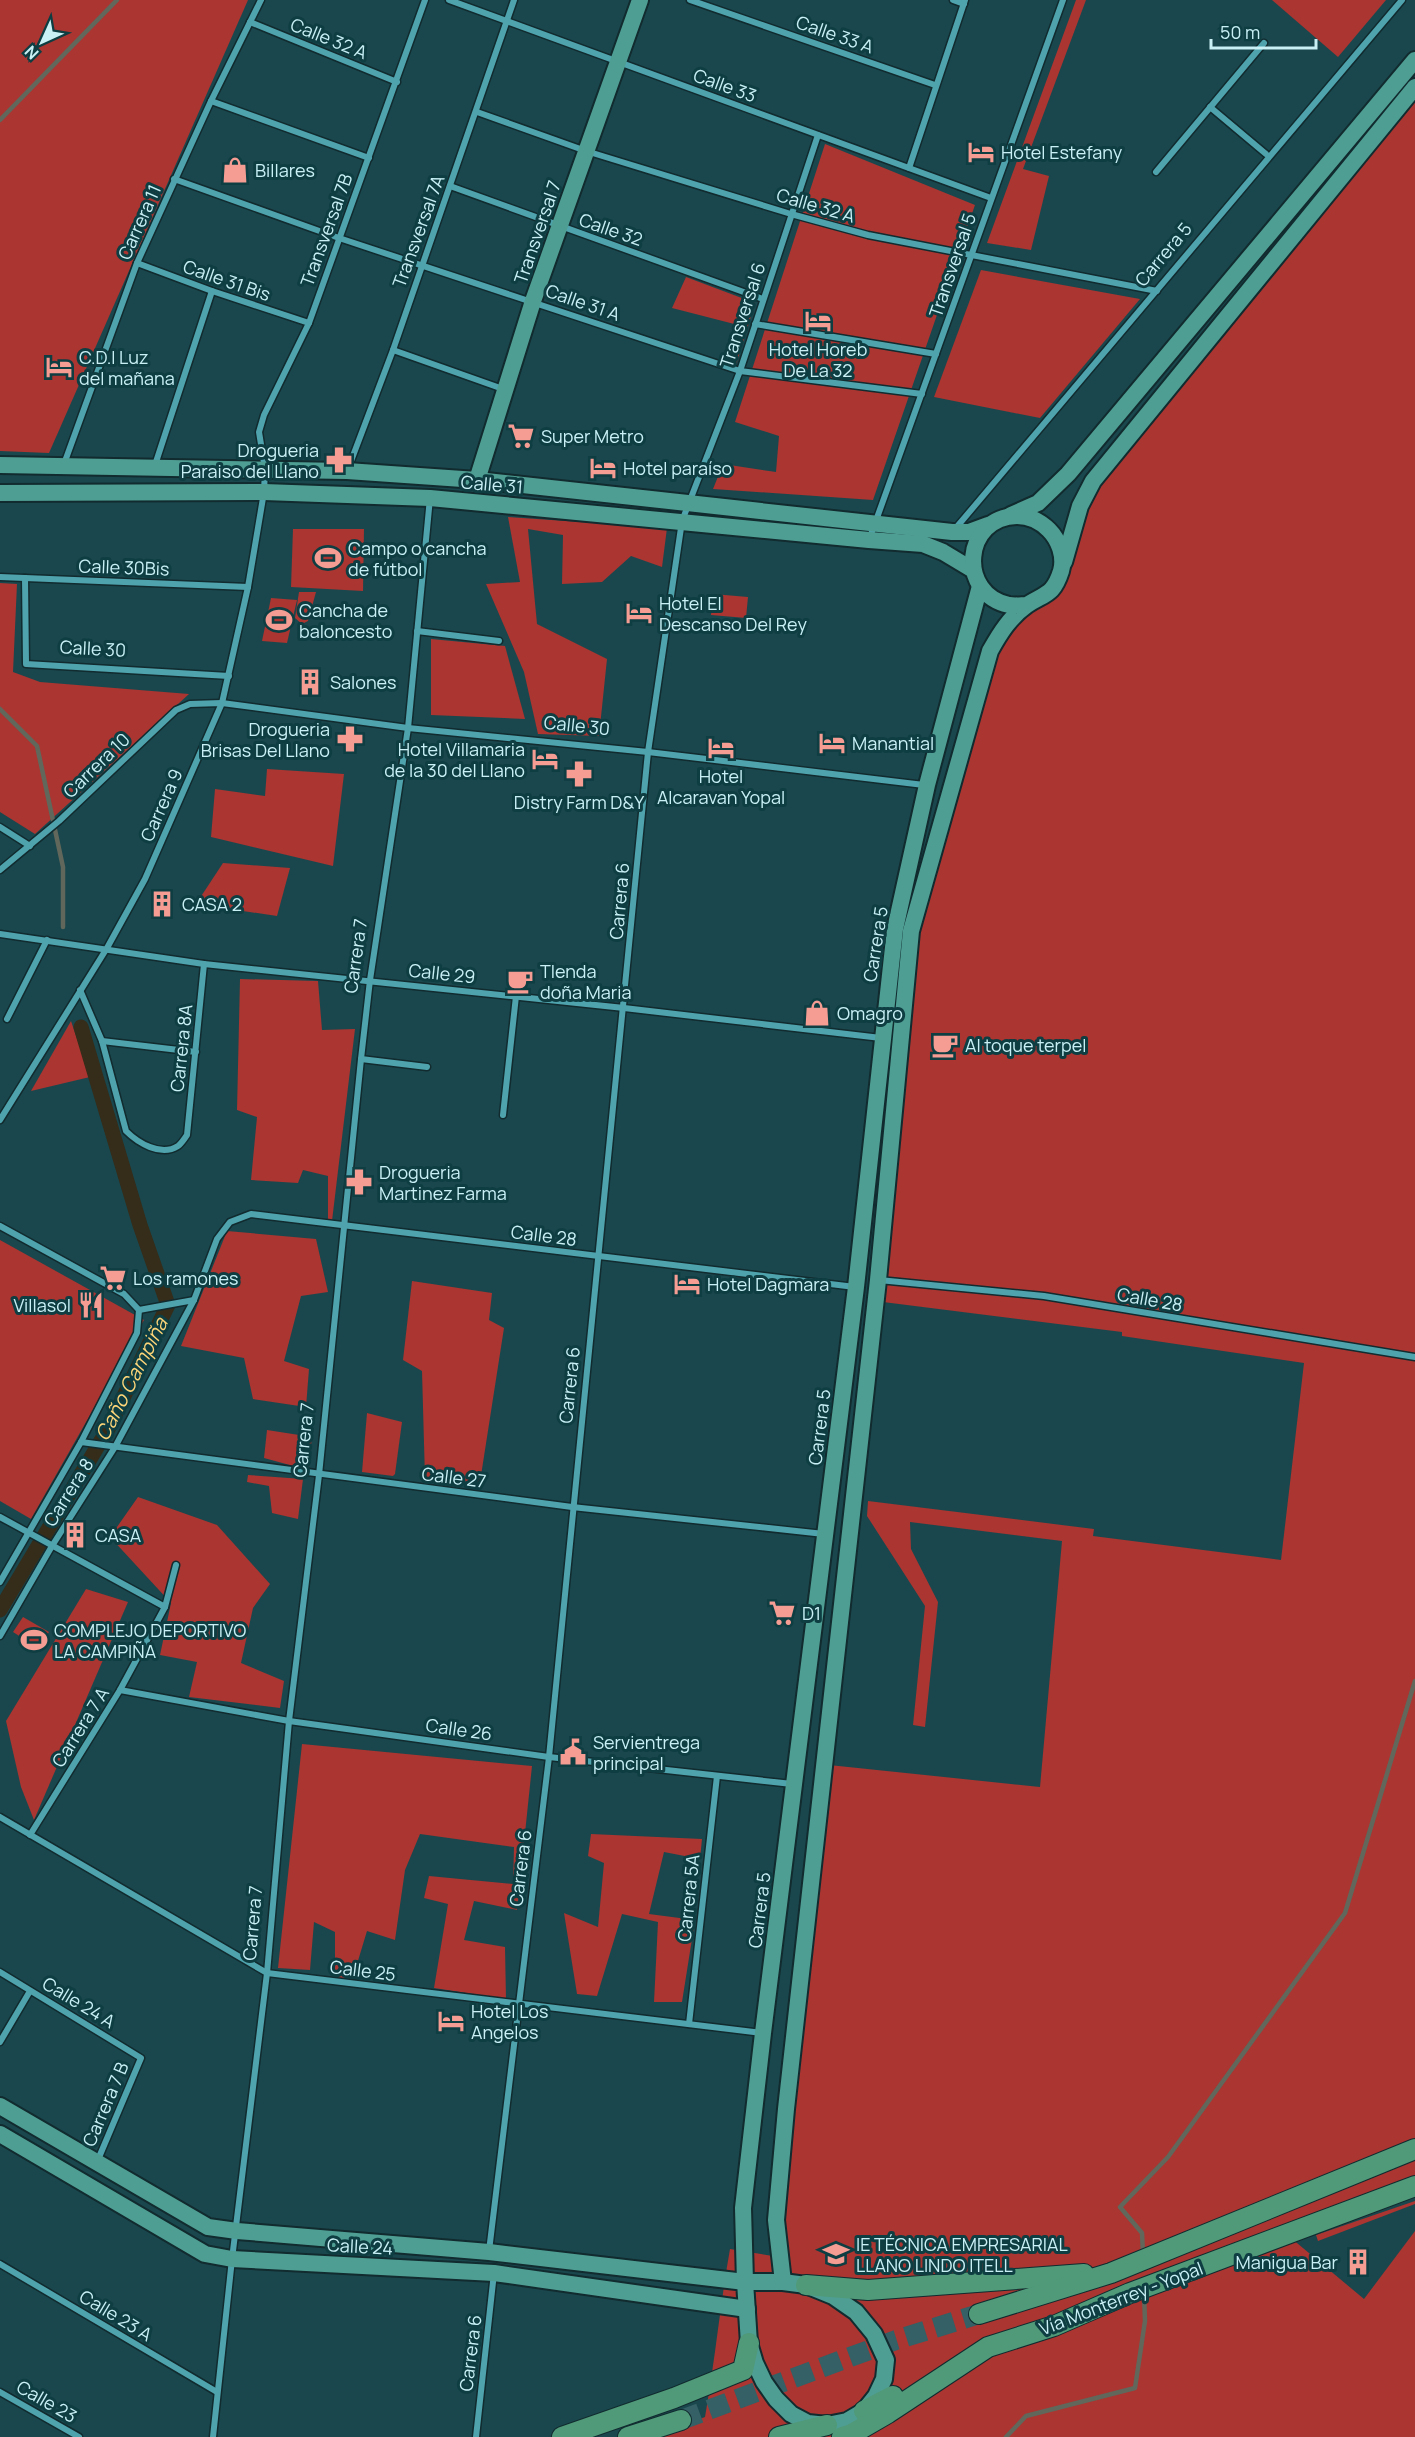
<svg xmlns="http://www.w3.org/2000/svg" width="1415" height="2437" viewBox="0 0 1415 2437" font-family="Manrope,sans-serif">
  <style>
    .green { fill: #aa3531 }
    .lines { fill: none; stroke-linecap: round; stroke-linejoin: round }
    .stream { stroke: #61675b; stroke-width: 4.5 }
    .canal { stroke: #352c19; stroke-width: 15 }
    .primary-tunnel { stroke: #346066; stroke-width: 20; stroke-dasharray: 20 10; stroke-linecap: butt }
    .street-casing { stroke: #112b2f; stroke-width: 9 }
    .secondary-casing { stroke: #112b2f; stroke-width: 20 }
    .primary-casing { stroke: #112b2f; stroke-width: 22 }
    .street { stroke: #4fa3ad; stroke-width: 6 }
    .secondary { stroke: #4f9e93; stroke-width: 16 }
    .primary { stroke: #509a79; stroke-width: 20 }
    .labels { text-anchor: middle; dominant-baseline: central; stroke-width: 6; stroke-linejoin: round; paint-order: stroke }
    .street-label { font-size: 18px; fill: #c8f0f5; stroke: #0e3d42 }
    .poi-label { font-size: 18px; fill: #c8f0f5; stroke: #0e3d42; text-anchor: start }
    .water-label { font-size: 20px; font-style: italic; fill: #fdd579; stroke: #0e3d42 }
  </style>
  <rect width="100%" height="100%" fill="#1a474d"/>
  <!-- green -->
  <g class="green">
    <path d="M 0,0 L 248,0 L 49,453 L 0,451 Z"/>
    <path d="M 1076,0 L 1086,0 L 1023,169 L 1049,176 L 1031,250 L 987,243 Z"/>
    <path d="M 1272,0 L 1386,0 L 1338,57 Z"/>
    <path d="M 1415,97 L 1415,2190 L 1291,2238 L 1364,2299 L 1415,2231 L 1415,2437 L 653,2437 L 705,2417 C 715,2361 720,2305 730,2249 L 785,2258 L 781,2220 L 829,1765 L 1040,1787 L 1062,1541 L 910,1522 L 911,1549 L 938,1602 L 925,1727 L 913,1725 L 925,1606 L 867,1516 L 868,1501 L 1094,1529 L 1093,1536 L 1281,1560 L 1304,1363 L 1122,1336 L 1122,1332 L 883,1302 L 916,930 L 994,653 L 1006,631 L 1044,602 L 1085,508 L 1099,484 Z"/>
    <path d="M 825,144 L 975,205 L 873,500 L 713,489 L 723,464 L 776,472 L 779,436 L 735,422 Z"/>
    <path d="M 981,270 L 1140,299 L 1040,418 L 934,397 Z"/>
    <path d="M 686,277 L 755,303 L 736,365 L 742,326 L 672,308 Z"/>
    <path d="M 508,517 L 667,528 L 662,567 L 631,556 L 602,582 L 562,584 L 563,535 L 528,529 L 537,624 L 607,659 L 599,736 L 538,734 L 524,672 L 486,584 L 520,582 Z"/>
    <path d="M 293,529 L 364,529 L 363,591 L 291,587 Z"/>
    <path d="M 0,583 L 17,584 L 13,672 L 40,682 L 189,694 L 35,834 L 0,812 Z"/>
    <path d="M 299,592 L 316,592 L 308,621 L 302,624 L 295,618 Z"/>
    <path d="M 713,594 L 748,597 L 746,618 L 711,615 Z"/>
    <path d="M 271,598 L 297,600 L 287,643 L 262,641 Z"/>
    <path d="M 431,639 L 505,646 L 525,719 L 431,715 Z"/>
    <path d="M 267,769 L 344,774 L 333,866 L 211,837 L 215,789 L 265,796 Z"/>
    <path d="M 223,863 L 290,868 L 277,916 L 196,904 Z"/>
    <path d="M 240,979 L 318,981 L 322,1030 L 355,1029 L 332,1221 L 328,1220 L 328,1176 L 303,1170 L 298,1183 L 251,1180 L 257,1117 L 237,1110 Z"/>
    <path d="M 71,1021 L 90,1077 L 31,1091 Z"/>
    <path d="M 227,1231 L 316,1239 L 328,1292 L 301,1296 L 284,1361 L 309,1369 L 306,1407 L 253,1399 L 244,1358 L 181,1346 Z"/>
    <path d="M 0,1240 L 144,1320 L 31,1519 L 0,1501 Z"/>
    <path d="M 412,1281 L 492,1293 L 489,1320 L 504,1328 L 480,1482 L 425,1479 L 422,1371 L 403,1360 Z"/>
    <path d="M 367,1413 L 402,1422 L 395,1474 L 393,1476 L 362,1472 Z"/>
    <path d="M 267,1430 L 312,1437 L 308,1470 L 264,1458 Z"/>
    <path d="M 248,1475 L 303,1479 L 298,1519 L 272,1513 L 269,1486 L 247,1482 Z"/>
    <path d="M 138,1497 L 217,1525 L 270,1584 L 253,1608 L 241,1663 L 284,1681 L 280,1708 L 189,1697 L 197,1662 L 160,1655 L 171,1603 L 110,1537 Z"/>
    <path d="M 86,1589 L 128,1602 L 34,1820 L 21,1787 L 6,1721 Z"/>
    <path d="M 23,1617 L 49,1632 L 38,1648 L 13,1632 Z"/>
    <path d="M 302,1744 L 532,1766 L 517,1910 L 474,1901 L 464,1940 L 505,1947 L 506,1999 L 434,1988 L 448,1904 L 424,1898 L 429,1876 L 513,1884 L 514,1847 L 420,1834 L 405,1870 L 395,1940 L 367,1931 L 354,1974 L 335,1982 L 335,1932 L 314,1922 L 310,1970 L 278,1968 Z"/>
    <path d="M 591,1834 L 702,1839 L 700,1859 L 664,1852 L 649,1914 L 695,1920 L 682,2002 L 654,2002 L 658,1922 L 622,1914 L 597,1996 L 577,1994 L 564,1913 L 598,1927 L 604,1863 L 588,1856 Z"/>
    <path d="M 1415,2201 L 1415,2204 L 1318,2241 L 1316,2235 Z"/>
  </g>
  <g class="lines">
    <!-- stream -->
    <g class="stream">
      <path d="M 0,120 L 117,0"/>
      <path d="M 0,709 L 37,746 L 63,867 L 63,927"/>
      <path d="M 1143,2254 L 1142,2233 L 1120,2207 L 1168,2157 L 1345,1913 L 1415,1681"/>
      <path d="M 1006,2437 L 1026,2416 L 1135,2388 L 1145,2321 L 1144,2293"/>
    </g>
    <!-- canal -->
    <path class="canal" d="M 0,1610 L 108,1429 L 168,1305 L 140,1225 L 81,1027"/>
    <!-- primary-tunnel -->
    <path class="primary-tunnel" d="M 681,2420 L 896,2340 L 979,2314"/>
    <!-- street casing -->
    <g class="street-casing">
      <g id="street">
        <path d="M 449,0 L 991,198"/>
        <path d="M 690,0 L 935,85"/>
        <path d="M 953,0 L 964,4"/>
        <path d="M 250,22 L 397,82"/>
        <path d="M 211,101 L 369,158"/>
        <path d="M 1210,107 L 1266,154"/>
        <path d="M 477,112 L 586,151 L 791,214 L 868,235 L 1157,291"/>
        <path d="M 909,168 L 965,0"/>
        <path d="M 1156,172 L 1264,43"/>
        <path d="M 174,179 L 339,238 L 740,371 L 922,394"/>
        <path d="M 450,186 L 763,299"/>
        <path d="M 137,263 L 212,291 L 309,323"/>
        <path d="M 755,324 L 936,354"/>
        <path d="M 393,350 L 503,389"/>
        <path d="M 64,464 L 137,263 L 211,101 L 261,0"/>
        <path d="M 155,465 L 212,291"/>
        <path d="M 348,469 L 393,350 L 514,0"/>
        <path d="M 955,529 L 1402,0"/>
        <path d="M 869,540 L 1063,0"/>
        <path d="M 0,577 L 248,587"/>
        <path d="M 25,578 L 26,664 L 229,676"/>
        <path d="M 417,631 L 499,641"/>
        <path d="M 0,827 L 30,846"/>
        <path d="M 0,870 L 59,821 L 176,710 L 190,704 L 222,703 L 408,728 L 648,752 L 924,785"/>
        <path d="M 0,934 L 204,964 L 624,1008 L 881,1038"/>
        <path d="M 80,990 L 102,1041 L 126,1131 C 138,1143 161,1157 178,1146 C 181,1144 185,1138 187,1135 L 204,964"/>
        <path d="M 7,1019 L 47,940"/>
        <path d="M 102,1041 L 196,1052"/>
        <path d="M 361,1059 L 427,1067"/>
        <path d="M 503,1115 L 516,996"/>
        <path d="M 0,1120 L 107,948 L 145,879 L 222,703 L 248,587 L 264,492 L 265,469 L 259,432 L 264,415 L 309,323 L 425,0"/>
        <path d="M 0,1226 L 124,1294 L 139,1310"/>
        <path d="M 879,1280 L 1044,1296 L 1415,1357"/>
        <path d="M 139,1310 L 194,1300"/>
        <path d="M 81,1442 L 572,1507 L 824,1534"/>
        <path d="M 0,1517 L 165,1607"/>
        <path d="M 0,1582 L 81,1442 L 137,1333 L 139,1310"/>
        <path d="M 0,1636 L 52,1546 L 115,1447 L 194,1300 L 217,1239 L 230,1222 L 251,1214 L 855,1287"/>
        <path d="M 120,1690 L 289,1721 L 549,1757 L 792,1784"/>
        <path d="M 0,1817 L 267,1973 L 762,2033"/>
        <path d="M 30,1835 L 120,1690 L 165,1607 L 176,1565"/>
        <path d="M 0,1972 L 141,2058 L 97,2162"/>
        <path d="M 689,2024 L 717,1776"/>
        <path d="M 0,2042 L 30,1991"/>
        <path d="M 489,2251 L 549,1757 L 648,752 L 682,521 L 740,371 L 818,135"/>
        <path d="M 0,2264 L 217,2392"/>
        <path d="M 0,2392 L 79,2437"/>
        <path d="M 213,2437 L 232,2259 L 267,1973 L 289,1721 L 319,1475 L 361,1059 L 370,980 L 408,728 L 430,498"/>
        <path d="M 476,2437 L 494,2273"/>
      </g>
    </g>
    <!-- secondary casing -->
    <g class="secondary-casing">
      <g id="secondary">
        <path d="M 0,465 L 347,471 L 477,480 L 952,532 L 969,532 L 988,525"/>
        <path d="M 477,480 L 533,301 L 640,0"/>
        <path d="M 0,493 L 264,492 L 430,498 L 869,540 L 923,544 L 943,552 L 973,570"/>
        <path d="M 1011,515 L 1038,503 L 1068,474 L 1415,60"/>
        <path d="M 1064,562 L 1080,506 L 1093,481 L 1415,87"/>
        <path d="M 0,2106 L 208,2227 L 237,2231 L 489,2252 L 745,2282 L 783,2282 L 806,2285 L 833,2296 L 856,2312 L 874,2334 L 886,2360 L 884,2379 L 876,2396 L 864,2411 L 847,2421 L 827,2425 L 808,2423 L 791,2414 L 776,2399 L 764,2382 L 755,2363 L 749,2343 L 745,2282 L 743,2208 L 763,2033 L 856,1287 L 895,929 L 927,785 L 980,586"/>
        <path d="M 0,2134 L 205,2254 L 232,2259 L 494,2273 L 747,2309"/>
        <path d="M 783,2282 L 776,2220 L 786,2109 L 878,1280 L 911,931 L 990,651 C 1000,633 1010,617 1027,605 C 1045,593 1053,596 1061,571 C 1065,557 1059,540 1049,530 C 1040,521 1030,516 1017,516 C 963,517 957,594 1009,605 C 1015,606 1022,605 1027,605"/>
      </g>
    </g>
    <!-- primary casing -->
    <g class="primary-casing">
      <g id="primary">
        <path d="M 806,2285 L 868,2290 L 1084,2274"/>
        <path d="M 979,2314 L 1111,2273 L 1415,2149"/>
        <path d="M 864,2411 L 893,2396"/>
        <path d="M 562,2437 L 674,2398 L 743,2370 L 749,2343"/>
        <path d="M 628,2437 L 681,2420"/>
        <path d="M 779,2437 L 827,2425"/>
        <path d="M 842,2437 L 852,2434 L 888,2413 L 988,2347 L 1054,2326 L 1130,2293 L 1415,2186"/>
      </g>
    </g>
    <!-- street -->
    <use href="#street" class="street"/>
    <!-- secondary -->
    <use href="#secondary" class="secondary"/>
    <!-- primary -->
    <use href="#primary" class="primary"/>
  </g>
  <!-- icons -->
  <defs>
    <g id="hotel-bare" transform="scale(2.07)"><path d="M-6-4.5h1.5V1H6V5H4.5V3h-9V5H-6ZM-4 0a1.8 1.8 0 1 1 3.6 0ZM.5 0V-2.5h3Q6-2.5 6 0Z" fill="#f59c93" stroke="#0e3d42" stroke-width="2.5" paint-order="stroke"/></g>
    <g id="shop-bare" transform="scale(2.07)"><path d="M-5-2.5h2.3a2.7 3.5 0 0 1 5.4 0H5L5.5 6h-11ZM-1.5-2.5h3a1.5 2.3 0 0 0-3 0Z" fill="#f59c93" stroke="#0e3d42" stroke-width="2.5" paint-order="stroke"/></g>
    <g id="supermarket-bare" transform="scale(2.07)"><path d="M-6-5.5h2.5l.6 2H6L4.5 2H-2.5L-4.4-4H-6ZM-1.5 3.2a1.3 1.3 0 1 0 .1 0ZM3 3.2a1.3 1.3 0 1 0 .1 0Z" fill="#f59c93" stroke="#0e3d42" stroke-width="2.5" paint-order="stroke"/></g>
    <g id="pharmacy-bare" transform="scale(2.07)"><path d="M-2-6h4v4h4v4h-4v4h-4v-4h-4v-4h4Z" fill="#f59c93" stroke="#0e3d42" stroke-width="2.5" paint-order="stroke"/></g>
    <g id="stadium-bare" transform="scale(2.07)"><path d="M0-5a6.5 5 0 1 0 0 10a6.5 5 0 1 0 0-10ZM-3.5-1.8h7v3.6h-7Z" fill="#f59c93" stroke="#0e3d42" stroke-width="2.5" paint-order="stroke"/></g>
    <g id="building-bare" transform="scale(2.07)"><path d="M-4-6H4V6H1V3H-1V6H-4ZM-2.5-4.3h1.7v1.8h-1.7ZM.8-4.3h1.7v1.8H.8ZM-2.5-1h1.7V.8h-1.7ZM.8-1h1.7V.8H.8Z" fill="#f59c93" stroke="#0e3d42" stroke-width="2.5" paint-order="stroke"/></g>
    <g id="cafe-bare" transform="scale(2.07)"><path d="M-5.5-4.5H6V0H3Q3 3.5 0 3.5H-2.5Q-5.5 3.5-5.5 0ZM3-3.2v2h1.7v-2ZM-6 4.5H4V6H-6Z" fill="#f59c93" stroke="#0e3d42" stroke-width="2.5" paint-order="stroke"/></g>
    <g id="restaurant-bare" transform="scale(2.07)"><path d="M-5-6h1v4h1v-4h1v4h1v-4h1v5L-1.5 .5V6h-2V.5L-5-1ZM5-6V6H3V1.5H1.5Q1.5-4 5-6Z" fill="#f59c93" stroke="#0e3d42" stroke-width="2.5" paint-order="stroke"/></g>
    <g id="civic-bare" transform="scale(2.07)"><path d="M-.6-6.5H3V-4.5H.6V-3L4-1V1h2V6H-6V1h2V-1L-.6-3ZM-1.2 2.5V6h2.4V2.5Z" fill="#f59c93" stroke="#0e3d42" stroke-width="2.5" paint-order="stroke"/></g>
    <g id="school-bare" transform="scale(2.07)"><path d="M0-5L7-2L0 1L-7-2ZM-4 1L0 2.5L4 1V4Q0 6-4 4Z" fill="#f59c93" stroke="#0e3d42" stroke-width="2.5" paint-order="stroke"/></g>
  </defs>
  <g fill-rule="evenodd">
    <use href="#hotel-bare" x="981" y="152"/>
    <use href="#shop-bare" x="235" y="170"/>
    <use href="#hotel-bare" x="818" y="321"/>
    <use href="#hotel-bare" x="59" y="367"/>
    <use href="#supermarket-bare" x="521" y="436"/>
    <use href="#pharmacy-bare" x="339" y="460"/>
    <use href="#hotel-bare" x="603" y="468"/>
    <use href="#stadium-bare" x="328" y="558"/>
    <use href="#hotel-bare" x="639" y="613"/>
    <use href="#stadium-bare" x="279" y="620"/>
    <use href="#building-bare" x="310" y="682"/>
    <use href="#pharmacy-bare" x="350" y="739"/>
    <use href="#hotel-bare" x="832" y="743"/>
    <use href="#hotel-bare" x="721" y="748"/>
    <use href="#hotel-bare" x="545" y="759"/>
    <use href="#pharmacy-bare" x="579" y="774"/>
    <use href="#building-bare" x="162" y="904"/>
    <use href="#cafe-bare" x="520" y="981"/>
    <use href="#shop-bare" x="817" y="1013"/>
    <use href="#cafe-bare" x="945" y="1045"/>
    <use href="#pharmacy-bare" x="359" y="1182"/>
    <use href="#supermarket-bare" x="113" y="1278"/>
    <use href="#hotel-bare" x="687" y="1284"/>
    <use href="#restaurant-bare" x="91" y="1305"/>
    <use href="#building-bare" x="75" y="1535"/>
    <use href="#supermarket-bare" x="782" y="1613"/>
    <use href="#stadium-bare" x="34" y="1640"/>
    <use href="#civic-bare" x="573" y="1752"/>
    <use href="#hotel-bare" x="451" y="2021"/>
    <use href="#school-bare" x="836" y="2254"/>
    <use href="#building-bare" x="1358" y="2262"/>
  </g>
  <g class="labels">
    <!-- street labels -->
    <g class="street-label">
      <text transform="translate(835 34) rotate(19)">Calle 33 A</text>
      <text transform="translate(329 38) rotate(22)">Calle 32 A</text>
      <text transform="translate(725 85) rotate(20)">Calle 33</text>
      <text transform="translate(816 205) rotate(16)">Calle 32 A</text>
      <text transform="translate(139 222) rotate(-66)">Carrera 11</text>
      <text transform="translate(611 229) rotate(19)">Calle 32</text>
      <text transform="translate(326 230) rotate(-70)">Transversal 7B</text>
      <text transform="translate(418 231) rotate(-70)">Transversal 7A</text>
      <text transform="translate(537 232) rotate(-71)">Transversal 7</text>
      <text transform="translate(1163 254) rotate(-50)">Carrera 5</text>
      <text transform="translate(952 265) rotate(-71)">Transversal 5</text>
      <text transform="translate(227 280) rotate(19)">Calle 31 Bis</text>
      <text transform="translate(583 302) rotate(19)">Calle 31 A</text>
      <text transform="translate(742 315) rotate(-72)">Transversal 6</text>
      <text transform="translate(492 484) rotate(5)">Calle 31</text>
      <text transform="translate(124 567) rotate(2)">Calle 30Bis</text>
      <text transform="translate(93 648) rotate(3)">Calle 30</text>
      <text transform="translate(577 725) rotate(6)">Calle 30</text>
      <text transform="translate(96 765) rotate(-44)">Carrera 10</text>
      <text transform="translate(161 805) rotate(-66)">Carrera 9</text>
      <text transform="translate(619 901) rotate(-85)">Carrera 6</text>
      <text transform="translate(875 944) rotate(-81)">Carrera 5</text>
      <text transform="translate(355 956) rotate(-82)">Carrera 7</text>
      <text transform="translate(442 973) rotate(6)">Calle 29</text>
      <text transform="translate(181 1048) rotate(-84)">Carrera 8A</text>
      <text transform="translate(544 1235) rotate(7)">Calle 28</text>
      <text transform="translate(1150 1299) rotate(10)">Calle 28</text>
      <text transform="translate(569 1385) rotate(-84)">Carrera 6</text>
      <text transform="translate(819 1427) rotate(-83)">Carrera 5</text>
      <text transform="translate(303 1440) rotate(-84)">Carrera 7</text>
      <text transform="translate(454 1477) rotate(7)">Calle 27</text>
      <text transform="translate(68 1492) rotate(-58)">Carrera 8</text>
      <text transform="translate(80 1727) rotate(-58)">Carrera 7 A</text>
      <text transform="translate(459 1729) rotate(8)">Calle 26</text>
      <text transform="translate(520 1868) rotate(-83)">Carrera 6</text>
      <text transform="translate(688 1898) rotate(-84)">Carrera 5A</text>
      <text transform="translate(759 1910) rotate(-83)">Carrera 5</text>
      <text transform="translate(252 1923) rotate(-85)">Carrera 7</text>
      <text transform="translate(363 1970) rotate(7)">Calle 25</text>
      <text transform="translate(79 2002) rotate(31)">Calle 24 A</text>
      <text transform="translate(105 2104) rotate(-67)">Carrera 7 B</text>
      <text transform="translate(360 2246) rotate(3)">Calle 24</text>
      <text transform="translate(1121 2298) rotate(-21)">Vía Monterrey - Yopal</text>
      <text transform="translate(116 2315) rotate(31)">Calle 23 A</text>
      <text transform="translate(470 2353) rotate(-83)">Carrera 6</text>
      <text transform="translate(47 2401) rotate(30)">Calle 23</text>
    </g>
    <!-- poi labels -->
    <g class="poi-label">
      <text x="1001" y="152">Hotel Estefany</text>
      <text x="255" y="170">Billares</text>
      <text x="818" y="349" text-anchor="middle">Hotel Horeb<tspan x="818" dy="21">De La 32</tspan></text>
      <text x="79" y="357">C.D.I Luz<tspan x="79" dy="21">del mañana</tspan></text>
      <text x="541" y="436">Super Metro</text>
      <text x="319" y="450" text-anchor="end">Drogueria<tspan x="319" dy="21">Paraiso del Llano</tspan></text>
      <text x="623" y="468">Hotel paraíso</text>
      <text x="348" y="548">Campo o cancha<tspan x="348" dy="21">de fútbol</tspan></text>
      <text x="659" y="603">Hotel El<tspan x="659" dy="21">Descanso Del Rey</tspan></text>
      <text x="299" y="610">Cancha de<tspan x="299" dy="21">baloncesto</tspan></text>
      <text x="330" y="682">Salones</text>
      <text x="330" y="729" text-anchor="end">Drogueria<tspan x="330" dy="21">Brisas Del Llano</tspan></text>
      <text x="852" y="743">Manantial</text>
      <text x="525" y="749" text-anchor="end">Hotel Villamaria<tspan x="525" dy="21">de la 30 del Llano</tspan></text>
      <text x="721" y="776" text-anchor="middle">Hotel<tspan x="721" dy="21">Alcaravan Yopal</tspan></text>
      <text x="579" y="802" text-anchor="middle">Distry Farm D&amp;Y</text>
      <text x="182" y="904">CASA 2</text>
      <text x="540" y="971">TIenda<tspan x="540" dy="21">doña Maria</tspan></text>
      <text x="837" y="1013">Omagro</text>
      <text x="965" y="1045">Al toque terpel</text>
      <text x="379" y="1172">Drogueria<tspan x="379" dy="21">Martinez Farma</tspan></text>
      <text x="133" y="1278">Los ramones</text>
      <text x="707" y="1284">Hotel Dagmara</text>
      <text x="71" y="1305" text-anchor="end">Villasol</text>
      <text x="95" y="1535">CASA</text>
      <text x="802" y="1613">D1</text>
      <text x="54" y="1630">COMPLEJO DEPORTIVO<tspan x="54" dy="21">LA CAMPIÑA</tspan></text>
      <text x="593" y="1742">Servientrega<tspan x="593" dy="21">principal</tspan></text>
      <text x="471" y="2011">Hotel Los<tspan x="471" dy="21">Angelos</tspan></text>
      <text x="856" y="2244">IE TÉCNICA EMPRESARIAL<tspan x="856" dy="21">LLANO LINDO ITELL</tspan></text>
      <text x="1338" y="2262" text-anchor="end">Manigua Bar</text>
    </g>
    <!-- water labels -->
    <g class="water-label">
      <text transform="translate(131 1379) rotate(-63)">Caño Campiña</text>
    </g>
  </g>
  <!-- north arrow -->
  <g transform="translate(42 42) rotate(225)" stroke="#0e3d42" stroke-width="4.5" paint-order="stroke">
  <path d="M0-4.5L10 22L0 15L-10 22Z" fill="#c8f0f5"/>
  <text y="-9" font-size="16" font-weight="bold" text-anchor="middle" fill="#c8f0f5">N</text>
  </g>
  <!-- scale -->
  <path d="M1211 39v9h105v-9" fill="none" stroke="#c8f0f5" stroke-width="3"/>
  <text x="1220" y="39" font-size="18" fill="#c8f0f5" stroke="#0e3d42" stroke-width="4.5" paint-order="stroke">50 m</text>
</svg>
